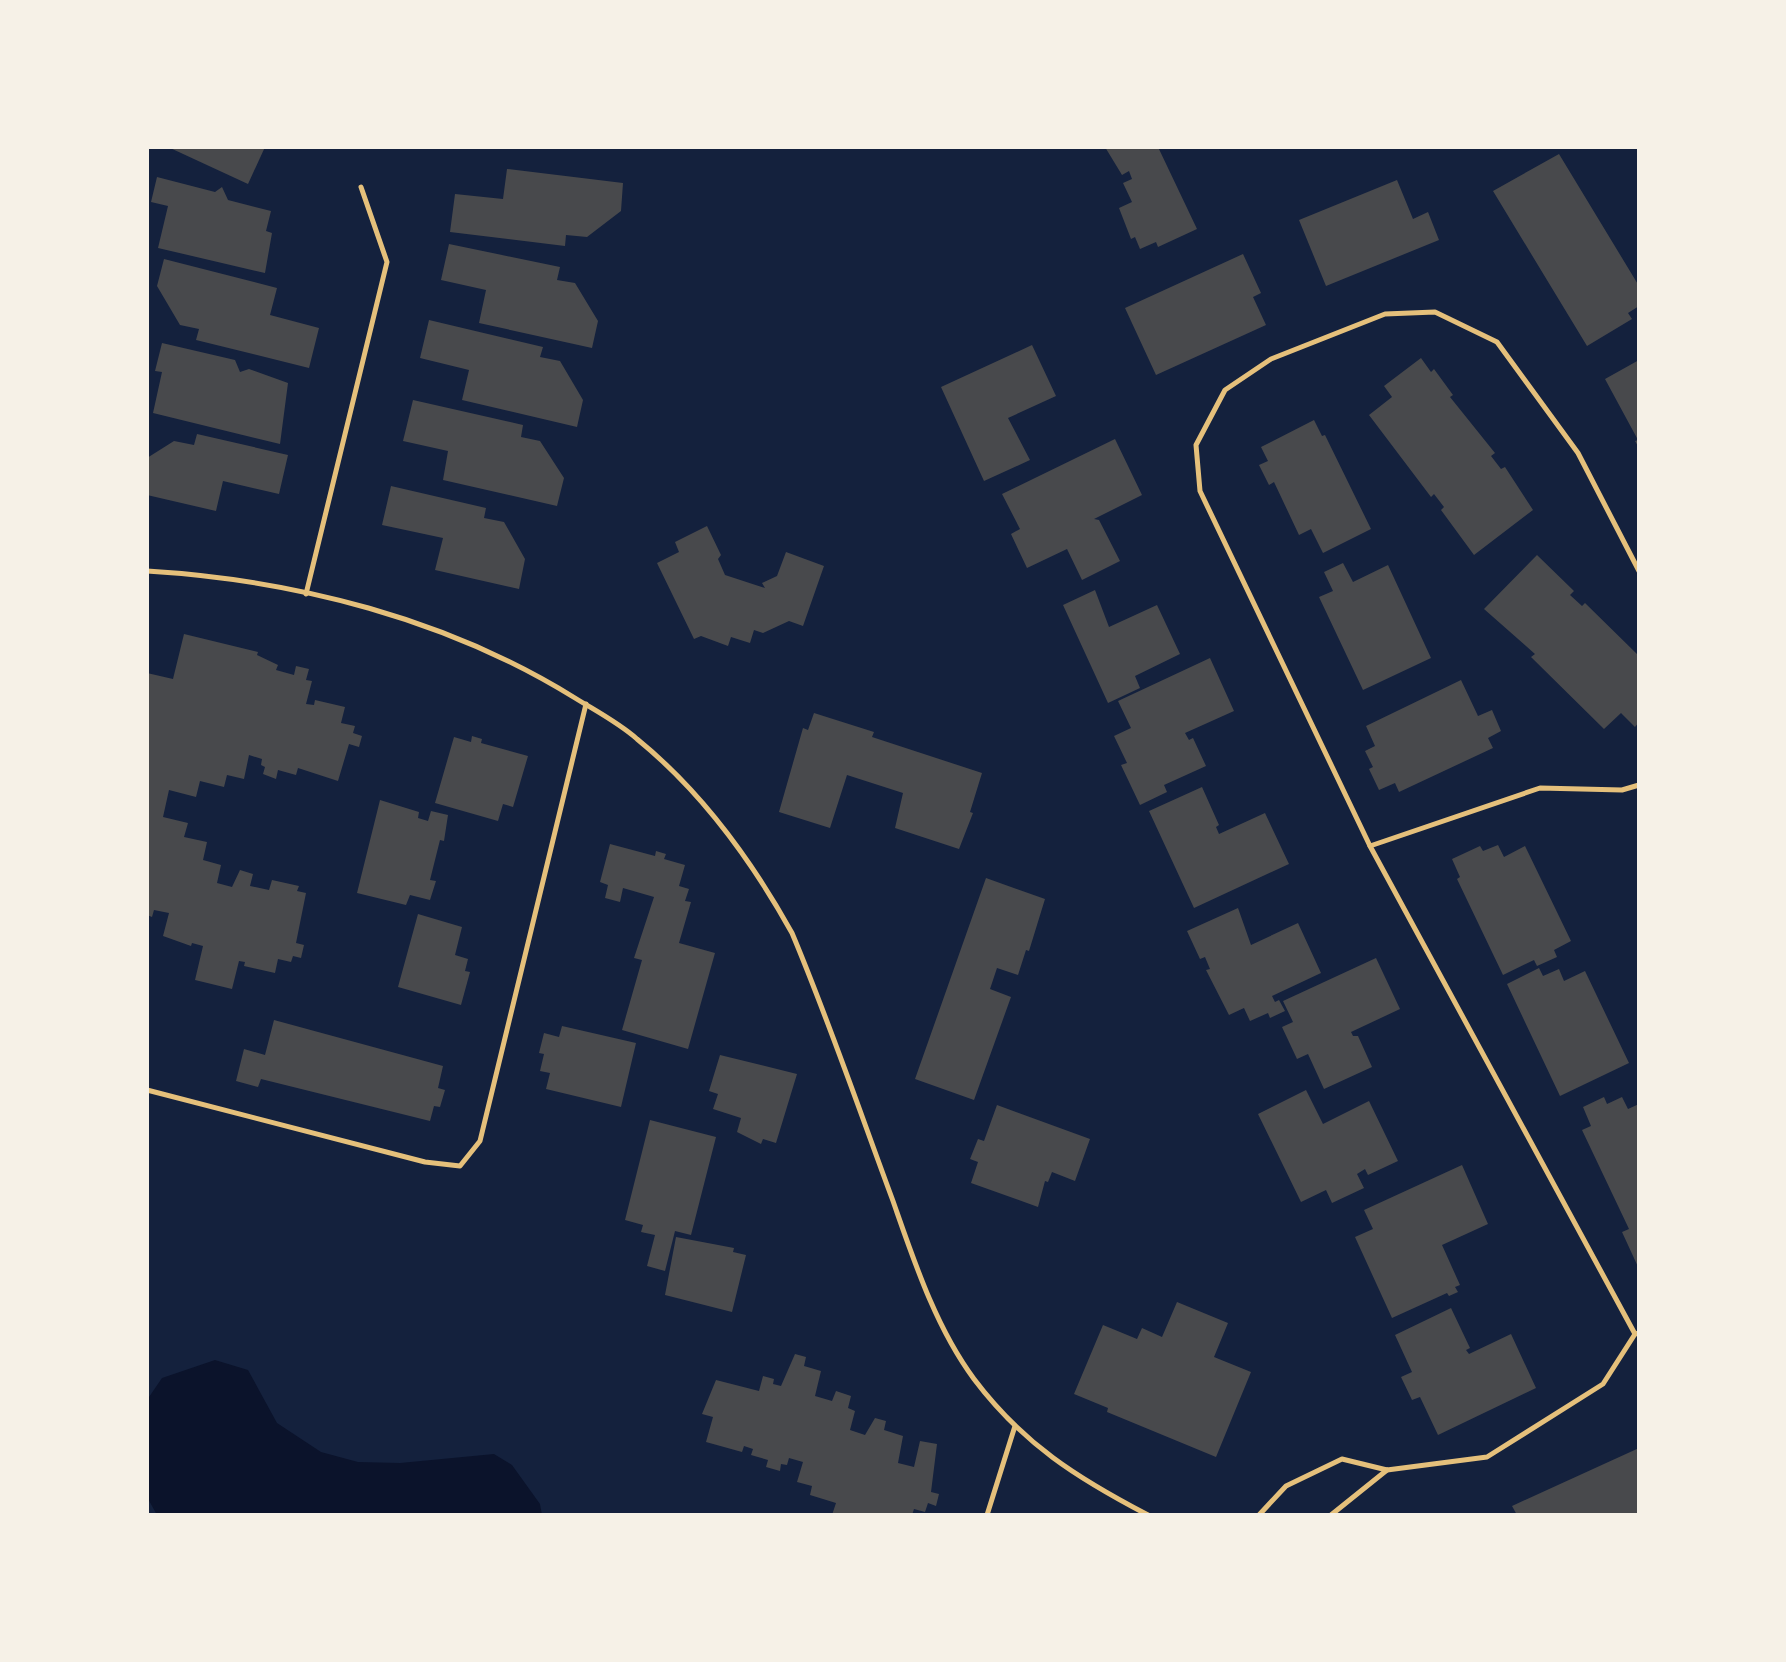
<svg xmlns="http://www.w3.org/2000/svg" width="1786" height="1662" viewBox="0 0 1786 1662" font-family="'Public Sans',sans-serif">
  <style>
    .water { fill: #0b132b }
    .building { fill: #48494c }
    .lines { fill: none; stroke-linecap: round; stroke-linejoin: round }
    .service { stroke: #e5c07b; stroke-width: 5 }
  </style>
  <rect width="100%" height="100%" fill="#14213d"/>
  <!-- water -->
  <path class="water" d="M 215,1360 L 248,1370 L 277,1423 L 321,1452 L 358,1462 L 400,1463 L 494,1454 L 512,1465 L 540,1504 L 542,1515 L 157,1515 L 147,1497 L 147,1400 L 162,1378 Z"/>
  <!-- building -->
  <g class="building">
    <path d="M 168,147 L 265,147 L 248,184 Z"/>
    <path d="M 1105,147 L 1158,147 L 1197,229 L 1158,247 L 1156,242 L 1140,249 L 1135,237 L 1131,239 L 1119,208 L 1132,202 L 1123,183 L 1132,179 L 1129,171 L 1122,175 Z"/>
    <path d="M 1559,154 L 1639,286 L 1639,306 L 1628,313 L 1632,319 L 1587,346 L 1493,191 Z"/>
    <path d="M 507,169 L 623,183 L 621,211 L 587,237 L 566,235 L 565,246 L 450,232 L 455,194 L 503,199 Z"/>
    <path d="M 157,177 L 215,192 L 222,187 L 228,200 L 271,211 L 266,231 L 272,233 L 265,273 L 158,248 L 168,206 L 151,202 Z"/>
    <path d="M 1397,180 L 1413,219 L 1428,212 L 1439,240 L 1326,286 L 1299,220 Z"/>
    <path d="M 449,244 L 560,267 L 557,280 L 575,283 L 598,321 L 592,348 L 479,323 L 486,290 L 441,280 Z"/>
    <path d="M 1243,254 L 1261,293 L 1253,297 L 1266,325 L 1156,375 L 1125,308 Z"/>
    <path d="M 164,259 L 277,288 L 270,315 L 319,328 L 309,368 L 196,340 L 199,329 L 180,325 L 157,286 Z"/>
    <path d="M 429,320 L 543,347 L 540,357 L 560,361 L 583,400 L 577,427 L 462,400 L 469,370 L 420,358 Z"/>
    <path d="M 162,343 L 235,360 L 240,372 L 249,369 L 288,383 L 280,444 L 153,413 L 162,372 L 155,371 Z"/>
    <path d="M 1032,345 L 1056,396 L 1008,418 L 1030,460 L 984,481 L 941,387 Z"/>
    <path d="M 1421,358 L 1431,372 L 1434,369 L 1453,395 L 1450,397 L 1495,453 L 1491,456 L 1501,469 L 1505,467 L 1533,510 L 1474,555 L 1441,510 L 1444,507 L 1434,494 L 1431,497 L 1369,415 L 1392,397 L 1384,386 Z"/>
    <path d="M 1639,360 L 1639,448 L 1635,441 L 1638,440 L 1605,379 Z"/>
    <path d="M 413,400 L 523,425 L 521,437 L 540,441 L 564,478 L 557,506 L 443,480 L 448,451 L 403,441 Z"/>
    <path d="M 1314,420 L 1322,436 L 1325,435 L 1371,529 L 1323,553 L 1311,529 L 1299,535 L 1274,482 L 1269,485 L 1259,465 L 1268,461 L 1261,447 Z"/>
    <path d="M 197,434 L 288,455 L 279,494 L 223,481 L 216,511 L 147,495 L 147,458 L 174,441 L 194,445 Z"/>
    <path d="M 1115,439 L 1142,495 L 1094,519 L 1099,520 L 1120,561 L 1082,580 L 1067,549 L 1027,568 L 1011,534 L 1020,529 L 1002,494 Z"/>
    <path d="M 391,486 L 486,508 L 484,518 L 504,522 L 525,559 L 519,589 L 435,570 L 443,538 L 382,525 Z"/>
    <path d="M 707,526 L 721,555 L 718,559 L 725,575 L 765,588 L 762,583 L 777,576 L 786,552 L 824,566 L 803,626 L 789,621 L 763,633 L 754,630 L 750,643 L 731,637 L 728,646 L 701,636 L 694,639 L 657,563 L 679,552 L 675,542 Z"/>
    <path d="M 1537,555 L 1574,591 L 1570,595 L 1582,606 L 1585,603 L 1639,656 L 1639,722 L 1635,727 L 1621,713 L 1604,729 L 1531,657 L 1535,654 L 1484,609 Z"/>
    <path d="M 1343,563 L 1353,582 L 1388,565 L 1431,658 L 1363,690 L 1319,597 L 1333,591 L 1324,572 Z"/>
    <path d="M 1095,590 L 1109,627 L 1157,605 L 1180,654 L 1135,676 L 1140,688 L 1108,703 L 1063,605 Z"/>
    <path d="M 184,634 L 258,652 L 257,655 L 278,665 L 276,670 L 294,675 L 296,666 L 309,669 L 306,680 L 312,681 L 306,704 L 314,705 L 315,700 L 345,707 L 341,723 L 355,726 L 353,733 L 362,736 L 359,747 L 349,744 L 338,781 L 298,768 L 296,775 L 278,770 L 276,779 L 263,774 L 265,767 L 261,765 L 262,759 L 249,755 L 244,779 L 227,775 L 224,787 L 200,781 L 196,797 L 169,790 L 163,817 L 188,823 L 184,837 L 207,842 L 203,860 L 221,865 L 217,883 L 232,887 L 240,870 L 253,874 L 250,886 L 269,890 L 272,880 L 299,886 L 297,891 L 306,893 L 296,943 L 304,945 L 301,958 L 293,956 L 291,962 L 278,959 L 275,973 L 244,966 L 245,962 L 239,961 L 232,989 L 195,980 L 203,946 L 192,943 L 191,946 L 163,936 L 169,913 L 154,910 L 152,917 L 147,915 L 147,673 L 173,679 Z"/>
    <path d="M 1210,658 L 1234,711 L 1185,733 L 1189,740 L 1193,738 L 1206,766 L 1164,785 L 1167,792 L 1140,805 L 1121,765 L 1127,763 L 1114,736 L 1131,728 L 1118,701 Z"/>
    <path d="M 1461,680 L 1478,716 L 1492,710 L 1501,731 L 1488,738 L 1493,748 L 1399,792 L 1395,783 L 1379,790 L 1369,769 L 1373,767 L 1365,751 L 1375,746 L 1366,726 Z"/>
    <path d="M 814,713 L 874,732 L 872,737 L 982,773 L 970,812 L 973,813 L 959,849 L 895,828 L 903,793 L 847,775 L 830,828 L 779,812 L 803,728 L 808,730 Z"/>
    <path d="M 472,736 L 482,739 L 481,743 L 528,756 L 513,807 L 503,804 L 498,821 L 435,803 L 454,737 L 471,742 Z"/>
    <path d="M 1202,787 L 1219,825 L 1216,827 L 1219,834 L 1265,813 L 1289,864 L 1194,908 L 1149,811 Z"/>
    <path d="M 380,800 L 419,812 L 418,818 L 428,821 L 431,811 L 448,815 L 444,841 L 440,840 L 430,880 L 436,881 L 430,900 L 410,895 L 406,905 L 357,893 Z"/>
    <path d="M 610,844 L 655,856 L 656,851 L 666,854 L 664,859 L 685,865 L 679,886 L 689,889 L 685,901 L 691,902 L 679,943 L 715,953 L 688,1049 L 622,1030 L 642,960 L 634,958 L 654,897 L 623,888 L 620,902 L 605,898 L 608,885 L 600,882 Z"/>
    <path d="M 1498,845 L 1504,857 L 1525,846 L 1571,941 L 1554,950 L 1557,957 L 1537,966 L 1534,960 L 1503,975 L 1457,879 L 1460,877 L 1452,859 L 1480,846 L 1483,851 Z"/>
    <path d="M 986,878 L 1045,899 L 1029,951 L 1026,950 L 1018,975 L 997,968 L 990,989 L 1011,997 L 974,1100 L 915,1079 Z"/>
    <path d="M 1238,908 L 1251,945 L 1298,923 L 1321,973 L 1272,996 L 1275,1002 L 1279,1000 L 1285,1011 L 1270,1018 L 1268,1013 L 1250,1021 L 1244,1008 L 1229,1015 L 1206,970 L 1210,969 L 1205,957 L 1200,959 L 1187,931 Z"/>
    <path d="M 418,914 L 462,927 L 455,955 L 468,959 L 465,971 L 470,972 L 461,1005 L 398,987 Z"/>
    <path d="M 1376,958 L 1400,1009 L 1351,1032 L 1353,1036 L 1358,1036 L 1372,1067 L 1324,1089 L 1308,1054 L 1297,1059 L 1282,1027 L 1293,1022 L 1283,1001 Z"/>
    <path d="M 1539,968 L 1543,976 L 1559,969 L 1564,981 L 1585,971 L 1629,1063 L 1560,1096 L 1507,984 Z"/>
    <path d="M 274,1020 L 443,1066 L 438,1088 L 445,1090 L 440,1107 L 434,1106 L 430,1121 L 261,1079 L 258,1087 L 236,1081 L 244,1049 L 265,1055 Z"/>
    <path d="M 562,1026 L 636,1043 L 621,1107 L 546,1089 L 550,1073 L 540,1071 L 544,1054 L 539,1053 L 544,1033 L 559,1037 Z"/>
    <path d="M 720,1055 L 797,1074 L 776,1143 L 763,1139 L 761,1144 L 737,1132 L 741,1118 L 713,1109 L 718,1094 L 709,1091 Z"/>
    <path d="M 1306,1090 L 1323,1124 L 1369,1101 L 1398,1161 L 1368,1175 L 1365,1169 L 1357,1174 L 1364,1188 L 1332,1203 L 1326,1190 L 1301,1202 L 1258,1114 Z"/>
    <path d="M 1604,1097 L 1607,1104 L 1622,1097 L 1628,1109 L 1639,1104 L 1639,1269 L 1622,1232 L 1629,1229 L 1582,1130 L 1591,1126 L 1583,1107 Z"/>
    <path d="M 997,1105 L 1090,1139 L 1075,1181 L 1052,1172 L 1048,1182 L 1045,1181 L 1038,1207 L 971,1183 L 978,1162 L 970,1159 L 978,1139 L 984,1141 Z"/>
    <path d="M 650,1120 L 716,1137 L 691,1235 L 675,1231 L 665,1271 L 647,1266 L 655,1235 L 641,1232 L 643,1225 L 625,1220 Z"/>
    <path d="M 1462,1165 L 1488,1224 L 1442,1245 L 1460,1285 L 1455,1287 L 1458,1292 L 1449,1296 L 1447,1293 L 1392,1318 L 1355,1237 L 1373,1229 L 1364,1210 Z"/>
    <path d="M 676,1237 L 734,1248 L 733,1252 L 746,1255 L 732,1312 L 665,1295 Z"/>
    <path d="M 1177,1302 L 1228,1323 L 1214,1357 L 1251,1372 L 1216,1457 L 1107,1412 L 1108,1408 L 1074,1394 L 1103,1325 L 1137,1339 L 1142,1328 L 1162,1337 Z"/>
    <path d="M 1451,1308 L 1470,1348 L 1466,1350 L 1469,1354 L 1511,1334 L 1536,1388 L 1438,1435 L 1420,1397 L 1412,1400 L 1401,1377 L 1412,1372 L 1395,1335 Z"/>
    <path d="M 795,1354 L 806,1357 L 804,1366 L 821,1371 L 815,1396 L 832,1401 L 836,1391 L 851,1396 L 848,1408 L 855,1411 L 850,1430 L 865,1435 L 875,1418 L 886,1421 L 884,1430 L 903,1436 L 898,1463 L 914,1467 L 920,1441 L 937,1444 L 931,1492 L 939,1494 L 936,1506 L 928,1503 L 925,1512 L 914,1509 L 912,1515 L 832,1515 L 836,1503 L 810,1495 L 812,1486 L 797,1482 L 803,1462 L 789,1458 L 787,1465 L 781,1464 L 780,1471 L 766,1467 L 768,1460 L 751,1455 L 753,1449 L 744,1446 L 742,1452 L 706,1442 L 713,1417 L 702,1414 L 716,1380 L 759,1391 L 763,1376 L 774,1379 L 773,1384 L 781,1386 Z"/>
    <path d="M 1639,1448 L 1639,1515 L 1517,1515 L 1512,1506 Z"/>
  </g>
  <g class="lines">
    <!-- service -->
    <g class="service">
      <path d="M 147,571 C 296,580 448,619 575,698 C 596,711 619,723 637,739 C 701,791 752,861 792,933 C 829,1021 860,1112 893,1201 C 914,1261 936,1328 974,1379 C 1023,1444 1077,1478 1148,1515"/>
      <path d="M 306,594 L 387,262 L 361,187"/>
      <path d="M 1370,846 L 1540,788 L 1622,790 L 1639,785"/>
      <path d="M 147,1090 L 425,1162 L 460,1166 L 480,1141 L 586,704"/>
      <path d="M 1635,1334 L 1370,846 L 1200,491 L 1196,445 L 1225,390 L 1271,359 L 1385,314 L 1435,312 L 1497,342 L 1578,453 L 1639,571"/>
      <path d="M 987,1515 L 1015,1426"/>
      <path d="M 1259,1515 L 1286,1486 L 1342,1459 L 1387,1470 L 1487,1457 L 1603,1384 L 1635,1334 L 1639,1333"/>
      <path d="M 1331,1515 L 1387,1470"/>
    </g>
  </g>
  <!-- border -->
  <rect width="1786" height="1662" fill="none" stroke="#f6f1e7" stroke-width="298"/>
</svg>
